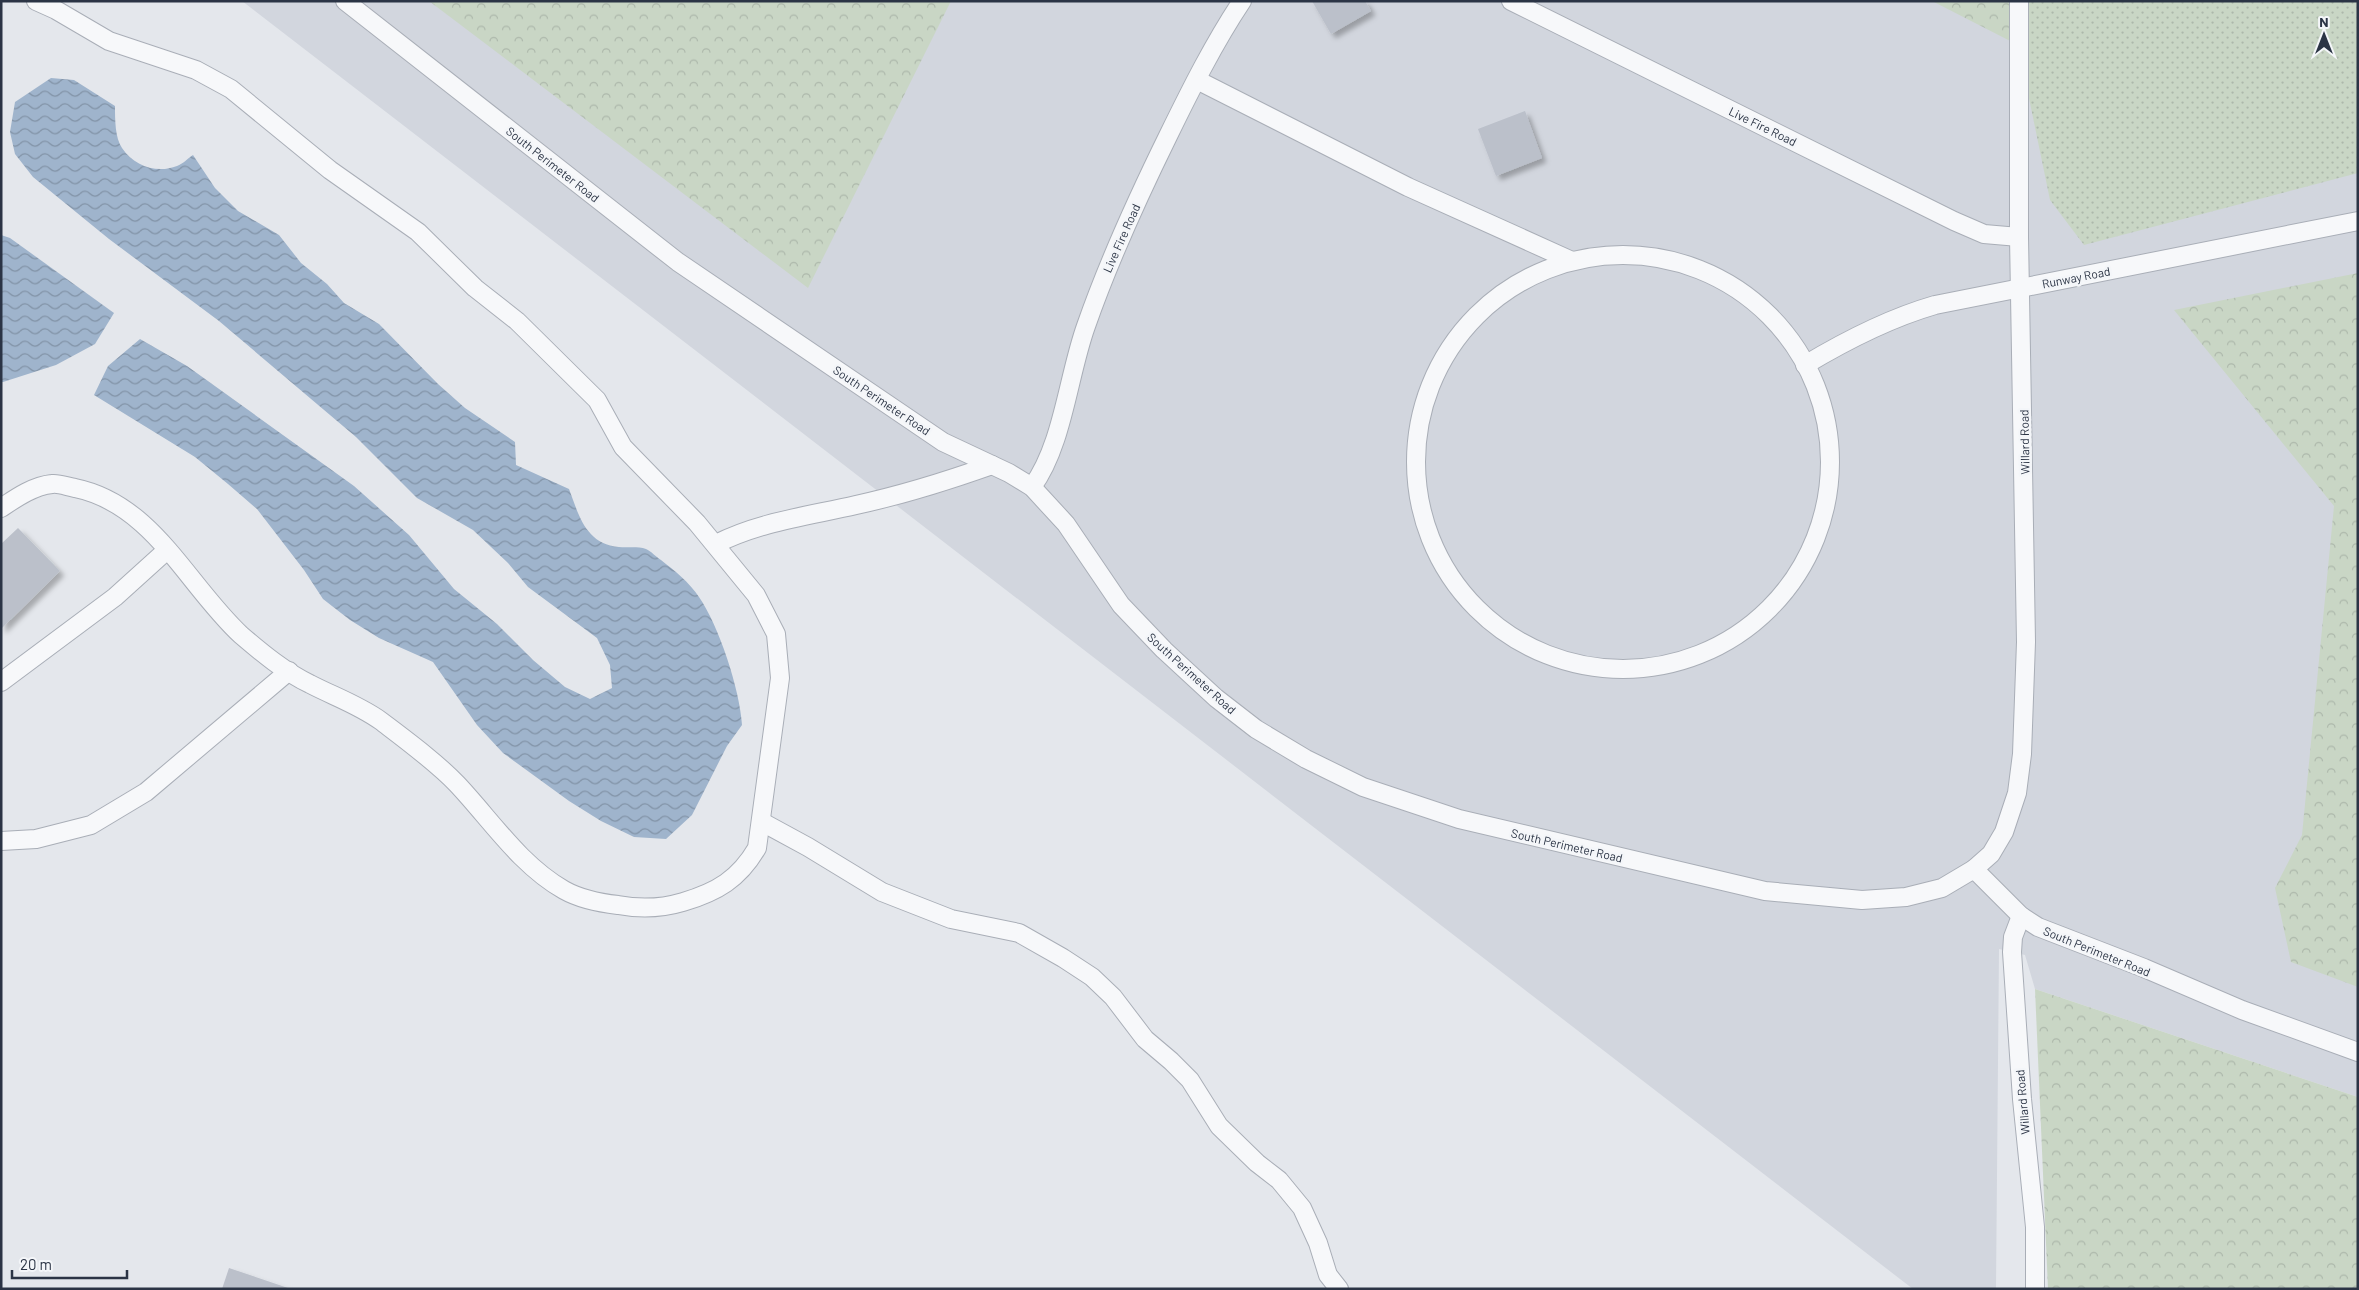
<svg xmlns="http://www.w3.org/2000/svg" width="2359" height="1290" viewBox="0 0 2359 1290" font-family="Barlow,sans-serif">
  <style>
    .built { fill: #d2d6de }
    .green { fill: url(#green-dots) }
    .forest { fill: url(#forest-crowns) }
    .water { fill: url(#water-waves) }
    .building { fill: #bbc0ca; filter: url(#shadow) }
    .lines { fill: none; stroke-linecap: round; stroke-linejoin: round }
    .lane-casing { stroke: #a9aeb7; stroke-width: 20 }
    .lane { stroke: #f7f8fa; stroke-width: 18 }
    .labels { text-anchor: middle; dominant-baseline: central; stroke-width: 5; stroke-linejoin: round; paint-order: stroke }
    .street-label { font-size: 12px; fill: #2b3445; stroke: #f4f6f9 }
  </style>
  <defs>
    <pattern id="green-dots" width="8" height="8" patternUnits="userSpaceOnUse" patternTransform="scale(1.25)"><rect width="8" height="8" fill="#c9d6c5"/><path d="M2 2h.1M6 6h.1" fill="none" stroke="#adb8ab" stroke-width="1.8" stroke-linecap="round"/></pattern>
    <pattern id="forest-crowns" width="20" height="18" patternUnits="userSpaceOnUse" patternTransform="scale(1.25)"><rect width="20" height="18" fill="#c9d6c5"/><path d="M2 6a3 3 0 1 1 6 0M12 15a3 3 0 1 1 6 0" fill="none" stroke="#adb8ab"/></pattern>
    <pattern id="water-waves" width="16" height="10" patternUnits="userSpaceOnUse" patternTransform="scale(1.25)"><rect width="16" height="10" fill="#9fb4cc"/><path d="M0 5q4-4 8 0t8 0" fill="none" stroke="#8293a7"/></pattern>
    <filter id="shadow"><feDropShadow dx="4.5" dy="4.5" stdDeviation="2.5" flood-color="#0004"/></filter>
  </defs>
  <rect width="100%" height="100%" fill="#e4e7ec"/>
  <!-- built -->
  <path class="built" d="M 242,1 L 2358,1 L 2358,1097 L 2035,989 L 2025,955 L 1999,949 L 1996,1289 L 1913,1289 Z"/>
  <!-- green -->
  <path class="green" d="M 2018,1 L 2358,1 L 2358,173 L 2084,245 L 2050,200 L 2018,45 Z"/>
  <!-- forest -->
  <g class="forest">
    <path d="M 429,1 L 951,1 L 808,288 Z"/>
    <path d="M 1932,1 L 2018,1 L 2018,45 Z"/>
    <path d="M 2358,273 L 2358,987 L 2291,962 L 2275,888 L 2302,835 L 2334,506 L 2174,310 Z"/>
    <path d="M 2035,989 L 2358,1097 L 2358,1289 L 2048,1289 Z"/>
  </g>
  <!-- water -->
  <g class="water">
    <path d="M 51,78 L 74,80 L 115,106 C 115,119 115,138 122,148 C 134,166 157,174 177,166 C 183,164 188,158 193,155 L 215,188 L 238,211 L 279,235 L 301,263 L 327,284 L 344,303 L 379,324 L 438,384 L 465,408 L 515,442 L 516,465 L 569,489 C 579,516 586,544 619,547 C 627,548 638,546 646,549 C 651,551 656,557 661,560 C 675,571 689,582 699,597 C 719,626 740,690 742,725 L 727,746 L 692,815 L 666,839 L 634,837 L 601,821 L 569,801 L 503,753 L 477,725 L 433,662 L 379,638 L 350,620 L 323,599 L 304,570 L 257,509 L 228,484 L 195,457 L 94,395 L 108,366 L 140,339 L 187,366 L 354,486 L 409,535 L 454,589 L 497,624 L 533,660 L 565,687 L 590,699 L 612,688 L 610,665 L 597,638 L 528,587 L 508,563 L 473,530 L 417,498 L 356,437 L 219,321 L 109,239 L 33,177 L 15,154 L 10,132 L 15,102 Z"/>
    <path d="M 1,235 L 10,238 L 114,313 L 95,344 L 56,365 L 3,382 L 1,382 Z"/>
  </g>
  <!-- building -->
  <g class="building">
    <path d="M 1312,1 L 1365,1 L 1371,11 L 1331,34 Z"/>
    <path d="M 1525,111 L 1542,158 L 1496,176 L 1478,129 Z"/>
    <path d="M 18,528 L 60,571 L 1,629 L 1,544 Z"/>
    <path d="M 229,1268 L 288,1288 L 288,1289 L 222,1289 Z"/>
  </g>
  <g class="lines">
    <!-- lane casing -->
    <g class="lane-casing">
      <g id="lane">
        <path d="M 345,1 L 678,262 L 943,442 L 1009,473 L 1032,487 L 1066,524 L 1121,605 L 1164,650 L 1216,698 L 1256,729 L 1306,759 L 1363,787 L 1459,819 L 1765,891 L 1862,900 L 1906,897 L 1942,888 L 1974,869 L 2021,916 L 2038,927 L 2144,968 L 2242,1010 L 2358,1052"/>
        <path d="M 1511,1 L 1954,221 L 1984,234 L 2019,237"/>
        <path d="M 1197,80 L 1408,187 L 1572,261"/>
        <circle cx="1623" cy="462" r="207"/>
        <path d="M 1805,365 C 1845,341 1890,318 1935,305 L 2358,221"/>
        <path d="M 1032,487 C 1063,445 1068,376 1086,326 C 1109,260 1138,197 1169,134 C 1191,89 1214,43 1242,1"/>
        <path d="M 1,508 C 16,498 33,486 52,484 C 59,483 68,487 75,488 C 153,504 187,585 241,635 C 262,653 285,672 310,684 C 333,696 359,705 381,721 C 406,740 436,762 457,784 C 491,820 520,865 564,890 C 580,899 600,903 618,905 C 639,909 663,908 683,902 C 717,892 739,879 757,848 L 780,678 L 776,634 L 756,595 L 697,523 L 623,447 L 597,400 L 517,321 L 475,288 L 418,232 L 330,170 L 231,89 L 196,70 L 109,41 L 56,10 L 36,1"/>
        <path d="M 716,544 C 759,522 808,516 856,505 C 902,495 947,481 992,465"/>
        <path d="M 1,682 L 115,597 L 167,550"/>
        <path d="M 762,822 L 808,847 L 882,892 L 951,919 L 1019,933 L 1063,958 L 1092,977 L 1113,997 L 1145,1039 L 1171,1061 L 1190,1080 L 1219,1126 L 1257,1163 L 1279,1180 L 1302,1208 L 1318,1243 L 1328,1275 L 1339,1289"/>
        <path d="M 1,841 L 36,839 L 91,825 L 146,792 L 289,671"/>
        <path d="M 1974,869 L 1991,854 L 2004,832 L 2017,793 L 2022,754 L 2026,642 L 2019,237 L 2019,1"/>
        <path d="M 2021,916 L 2013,937 L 2012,952 L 2022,1099 L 2035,1227 L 2035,1289"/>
      </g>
    </g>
    <!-- lane -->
    <use href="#lane" class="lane"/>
  </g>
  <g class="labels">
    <!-- street labels -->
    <g class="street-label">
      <text transform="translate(1763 126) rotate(26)">Live Fire Road</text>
      <text transform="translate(553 164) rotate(38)">South Perimeter Road</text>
      <text transform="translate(1121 238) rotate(-66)">Live Fire Road</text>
      <text transform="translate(2076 277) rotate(-11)">Runway Road</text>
      <text transform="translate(882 400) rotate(34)">South Perimeter Road</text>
      <text transform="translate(2024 442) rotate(-91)">Willard Road</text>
      <text transform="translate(1192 673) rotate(42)">South Perimeter Road</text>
      <text transform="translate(1567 845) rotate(13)">South Perimeter Road</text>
      <text transform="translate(2097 951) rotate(22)">South Perimeter Road</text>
      <text transform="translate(2022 1102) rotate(-95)">Willard Road</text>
    </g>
  </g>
  <!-- border -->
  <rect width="2359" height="1290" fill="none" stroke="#2b3445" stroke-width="5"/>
  <!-- north arrow -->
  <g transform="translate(2324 35)" stroke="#f4f6f9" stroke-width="4" paint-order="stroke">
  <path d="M0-4L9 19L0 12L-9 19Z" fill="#2b3445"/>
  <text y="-8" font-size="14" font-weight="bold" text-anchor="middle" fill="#2b3445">N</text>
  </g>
  <!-- scale -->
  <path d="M12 1270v8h115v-8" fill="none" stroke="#2b3445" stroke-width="2.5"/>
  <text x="20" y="1270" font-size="15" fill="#2b3445" stroke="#f4f6f9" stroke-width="4" paint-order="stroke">20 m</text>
</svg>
